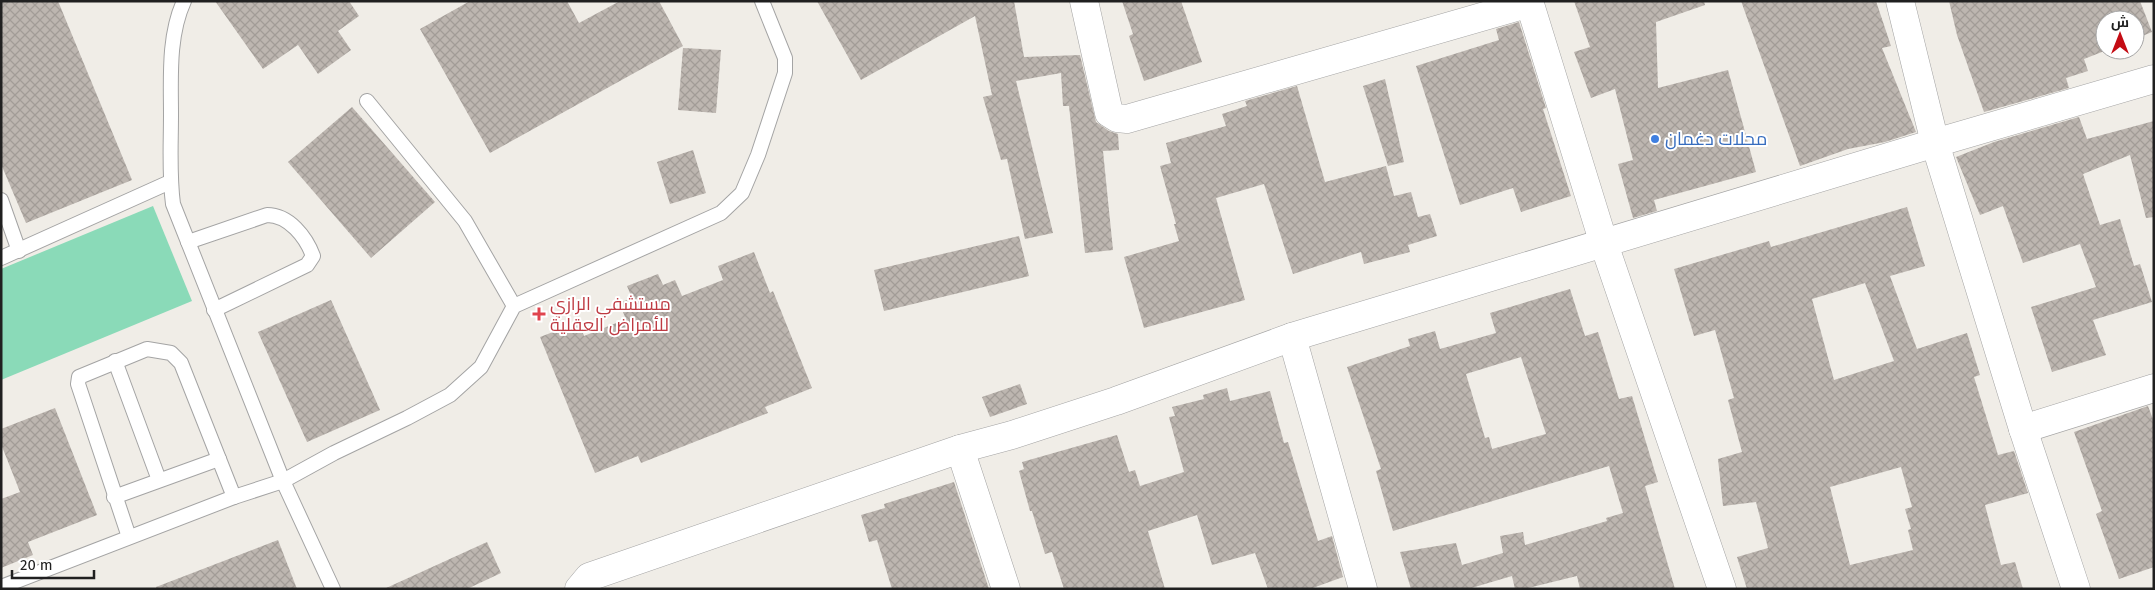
<svg xmlns="http://www.w3.org/2000/svg" width="2155" height="590" viewBox="0 0 2155 590" font-family="'Fira Sans',Cairo,sans-serif">
  <style>
    .pitch { fill: #8adab8 }
    .building { fill: url(#building-cross-hatch); fill-rule: evenodd }
    .lines { fill: none; stroke-linecap: round; stroke-linejoin: round }
    .lane-casing { stroke: #a4a4a4; stroke-width: 16 }
    .street-casing { stroke: #a4a4a4; stroke-width: 29 }
    .lane { stroke: #fff; stroke-width: 14 }
    .street { stroke: #fff; stroke-width: 28 }
    .shop-dot { fill: #3f7fe0; stroke: #fff; stroke-width: 2 }
    .health-dot { fill: #e0444e; stroke: #fff; stroke-width: 2 }
    .labels { text-anchor: middle; dominant-baseline: central; stroke-width: 4; stroke-linejoin: round; paint-order: stroke }
    .shop-label { font-size: 18px; fill: #366cbe; stroke: #fff; text-anchor: start }
    .health-label { font-size: 18px; fill: #be3a42; stroke: #fff; text-anchor: start }
  </style>
  <defs>
    <pattern id="building-cross-hatch" width="8" height="8" patternUnits="userSpaceOnUse" patternTransform="scale(1.25)"><rect width="8" height="8" fill="#bdb6b0"/><path d="M0 0l8 8M0 8l8-8" fill="none" stroke="#a29c97"/></pattern>
  </defs>
  <rect width="100%" height="100%" fill="#f0ede7"/>
  <!-- pitch -->
  <path class="pitch" d="M 153,206 L 192,301 L 1,380 L 1,269 Z"/>
  <!-- building -->
  <g class="building">
    <path d="M 1,1 L 58,1 L 132,180 L 26,223 L 1,164 Z"/>
    <path d="M 215,1 L 349,1 L 359,16 L 338,31 L 351,50 L 318,74 L 298,45 L 263,69 Z"/>
    <path d="M 470,1 L 567,1 L 579,23 L 620,1 L 659,1 L 683,46 L 490,153 L 420,29 Z"/>
    <path d="M 817,1 L 1014,1 L 1024,57 L 1080,55 L 1096,122 L 1109,131 L 1118,134 L 1119,150 L 1103,151 L 1113,250 L 1085,253 L 1069,106 L 1063,106 L 1061,73 L 1016,81 L 1053,233 L 1025,239 L 1007,159 L 1001,160 L 983,97 L 992,95 L 975,16 L 861,80 Z"/>
    <path d="M 1122,1 L 1181,1 L 1202,62 L 1144,81 L 1129,36 L 1133,34 Z"/>
    <path d="M 1574,1 L 1704,1 L 1705,5 L 1656,22 L 1658,88 L 1728,70 L 1756,172 L 1654,200 L 1657,211 L 1633,218 L 1618,164 L 1633,160 L 1615,89 L 1591,98 L 1574,52 L 1590,47 Z"/>
    <path d="M 1741,1 L 1876,1 L 1891,46 L 1882,48 L 1916,132 L 1885,142 L 1848,149 L 1800,166 Z"/>
    <path d="M 1949,1 L 2140,1 L 2152,32 L 2135,39 L 2135,20 L 2105,20 L 2105,50 L 2107,50 L 2084,59 L 2088,71 L 2066,78 L 2069,88 L 1984,112 L 1957,35 Z"/>
    <path d="M 1519,22 L 1546,108 L 1543,109 L 1571,196 L 1521,212 L 1513,188 L 1460,205 L 1416,66 L 1499,40 L 1496,29 Z"/>
    <path d="M 683,48 L 721,50 L 716,113 L 678,110 Z"/>
    <path d="M 1385,79 L 1404,162 L 1388,166 L 1363,86 Z"/>
    <path d="M 1297,86 L 1325,182 L 1386,166 L 1394,196 L 1411,192 L 1418,217 L 1430,214 L 1437,236 L 1408,245 L 1410,252 L 1364,264 L 1361,252 L 1293,274 L 1264,184 L 1216,198 L 1245,300 L 1144,328 L 1124,257 L 1179,241 L 1174,224 L 1176,224 L 1160,166 L 1171,163 L 1166,143 L 1226,126 L 1222,114 L 1247,106 L 1245,101 Z"/>
    <path d="M 352,107 L 435,202 L 371,258 L 288,162 Z"/>
    <path d="M 2079,117 L 2087,139 L 2154,121 L 2154,217 L 2146,218 L 2130,155 L 2083,174 L 2100,225 L 2120,219 L 2134,266 L 2140,264 L 2152,302 L 2093,320 L 2106,355 L 2052,372 L 2031,307 L 2096,287 L 2080,244 L 2023,263 L 2003,206 L 1980,215 L 1956,157 L 1994,142 Z"/>
    <path d="M 693,150 L 706,193 L 670,204 L 657,162 Z"/>
    <path d="M 1907,207 L 1925,266 L 1890,276 L 1917,349 L 1967,333 L 1980,375 L 1974,377 L 1998,455 L 2014,451 L 2028,493 L 1985,505 L 2001,565 L 2015,562 L 2023,589 L 1747,589 L 1737,557 L 1768,548 L 1756,502 L 1723,506 L 1718,459 L 1742,452 L 1728,400 L 1734,398 L 1715,330 L 1694,336 L 1674,269 L 1769,241 L 1771,247 ZM 1865,283 L 1894,361 L 1834,380 L 1812,299 ZM 1901,467 L 1912,507 L 1905,509 L 1911,529 L 1908,530 L 1913,550 L 1850,565 L 1830,487 Z"/>
    <path d="M 1019,236 L 1029,276 L 884,311 L 874,270 Z"/>
    <path d="M 754,252 L 770,293 L 773,291 L 812,388 L 765,407 L 768,413 L 641,463 L 638,456 L 595,473 L 540,337 L 579,322 L 584,336 L 626,319 L 619,303 L 632,298 L 627,286 L 658,274 L 663,285 L 675,280 L 682,296 L 723,280 L 718,266 Z"/>
    <path d="M 1570,289 L 1585,336 L 1598,332 L 1619,399 L 1632,396 L 1658,482 L 1645,486 L 1675,589 L 1580,589 L 1577,576 L 1524,589 L 1515,589 L 1512,576 L 1468,589 L 1411,589 L 1400,552 L 1456,543 L 1462,565 L 1503,553 L 1500,536 L 1523,532 L 1525,545 L 1607,521 L 1606,518 L 1623,513 L 1609,466 L 1393,531 L 1376,471 L 1381,469 L 1347,367 L 1410,346 L 1408,339 L 1435,331 L 1440,349 L 1496,333 L 1490,313 ZM 1521,357 L 1546,434 L 1492,449 L 1489,437 L 1485,438 L 1466,374 Z"/>
    <path d="M 331,300 L 380,410 L 307,442 L 258,332 Z"/>
    <path d="M 1020,384 L 1027,404 L 990,417 L 982,397 Z"/>
    <path d="M 1227,388 L 1230,401 L 1270,391 L 1284,443 L 1288,442 L 1318,541 L 1332,536 L 1343,577 L 1310,589 L 1268,589 L 1255,553 L 1212,565 L 1197,515 L 1148,531 L 1165,589 L 1064,589 L 1052,552 L 1045,554 L 1032,511 L 1030,511 L 1019,471 L 1024,469 L 1022,462 L 1117,435 L 1129,472 L 1135,470 L 1140,486 L 1184,472 L 1169,417 L 1175,416 L 1172,407 L 1204,399 L 1203,395 Z"/>
    <path d="M 2148,406 L 2154,422 L 2154,567 L 2119,579 L 2096,514 L 2102,511 L 2074,432 Z"/>
    <path d="M 55,408 L 97,515 L 28,542 L 33,555 L 1,568 L 1,499 L 20,492 L 1,444 L 1,429 Z"/>
    <path d="M 954,482 L 989,589 L 892,589 L 877,540 L 869,542 L 861,515 L 885,508 L 884,504 Z"/>
    <path d="M 278,540 L 297,589 L 156,589 L 156,587 Z"/>
    <path d="M 487,542 L 501,573 L 467,589 L 384,589 Z"/>
  </g>
  <g class="lines">
    <!-- lane casing -->
    <g class="lane-casing">
      <g id="lane">
        <path d="M 184,1 C 168,36 171,78 171,115 C 171,145 169,174 173,204 L 283,481 L 333,589"/>
        <path d="M 367,101 L 465,221 L 514,306"/>
        <path d="M 1,200 L 19,251"/>
        <path d="M 188,242 L 267,215 C 289,215 306,237 313,256 L 307,265 L 214,310"/>
        <path d="M 1,258 L 170,182"/>
        <path d="M 115,361 L 159,480"/>
        <path d="M 114,497 L 219,459"/>
        <path d="M 129,537 L 78,384 L 79,377 L 147,349 L 171,353 L 181,363 L 234,497"/>
        <path d="M 1,587 L 234,497 L 283,481 L 334,453 L 407,418 L 450,395 L 481,367 L 514,306 L 721,213 L 742,193 L 758,155 L 785,73 L 785,58 L 762,1"/>
      </g>
    </g>
    <!-- street casing -->
    <g class="street-casing">
      <g id="street">
        <path d="M 1084,1 L 1109,113 L 1117,118 L 1127,119 L 1530,3"/>
        <path d="M 1529,1 L 1604,244 L 1722,589"/>
        <path d="M 1900,1 L 1935,143 L 2023,429 L 2076,589"/>
        <path d="M 1292,337 L 1363,589"/>
        <path d="M 2023,429 L 2154,388"/>
        <path d="M 960,449 L 1006,589"/>
        <path d="M 579,589 L 589,577 L 960,449 L 1012,435 L 1116,401 L 1292,337 L 1935,143 L 2154,79"/>
      </g>
    </g>
    <!-- lane -->
    <use href="#lane" class="lane"/>
    <!-- street -->
    <use href="#street" class="street"/>
  </g>
  <!-- markers -->
  <circle class="shop-dot" cx="1655" cy="139" r="5"/>
  <path class="health-dot" d="M536.5 306.5h5v5h5v5h-5v5h-5v-5h-5v-5h5z"/>
  <g class="labels">
    <!-- shop labels -->
    <g class="shop-label">
      <text x="1665" y="139">محلات دغمان</text>
    </g>
    <!-- health labels -->
    <g class="health-label">
      <text x="550" y="304">مستشفي الرازي<tspan x="550" dy="21">للأمراض العقلية</tspan></text>
    </g>
  </g>
  <!-- border -->
  <rect width="2155" height="590" fill="none" stroke="#202020" stroke-width="5"/>
  <!-- north arrow -->
  <g transform="translate(2120 35)"><circle r="24" fill="#ffffff" stroke="#a6a6a6"/>
  <path d="M0-4L9 19L0 12L-9 19Z" fill="#c40c14"/>
  <text y="-8" font-size="14" font-weight="bold" text-anchor="middle" fill="#202020">ش</text>
  </g>
  <!-- scale -->
  <path d="M12 570v8h82v-8" fill="none" stroke="#202020" stroke-width="2.5"/>
  <text x="20" y="570" font-size="15" fill="#202020" stroke="#ffffff" stroke-width="4" paint-order="stroke">20 m</text>
</svg>
